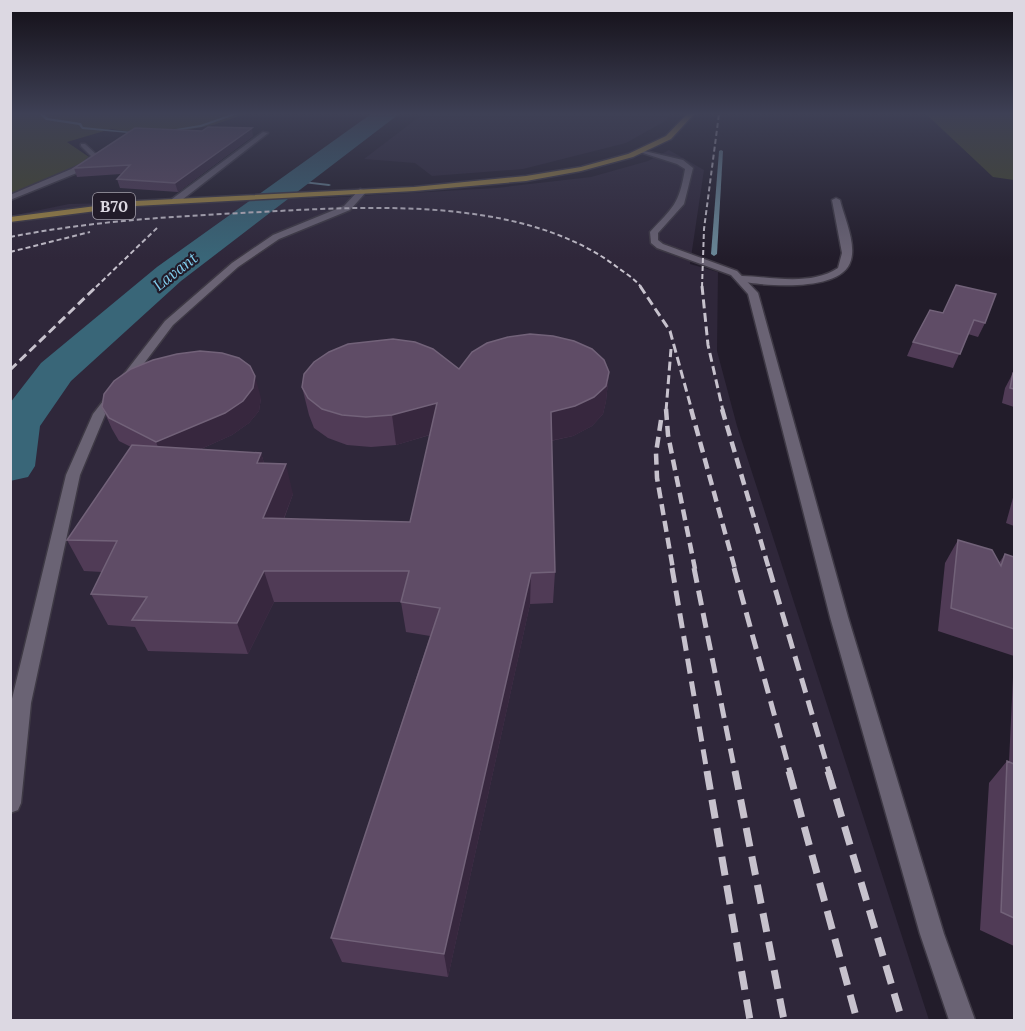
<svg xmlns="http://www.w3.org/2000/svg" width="1025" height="1031" viewBox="0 0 1025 1031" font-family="Lora,serif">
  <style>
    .built { fill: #2f273a }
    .green { fill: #444729 }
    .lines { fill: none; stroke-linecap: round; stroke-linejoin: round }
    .stream { fill: #6a8898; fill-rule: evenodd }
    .river { fill: #396678; fill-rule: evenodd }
    .service-casing { stroke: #3e3945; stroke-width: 3 }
    .minor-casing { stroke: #3e3945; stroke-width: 3 }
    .primary-casing { stroke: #3e3945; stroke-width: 3 }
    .service { fill: #6a6374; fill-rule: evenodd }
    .minor { fill: #6a6374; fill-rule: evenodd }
    .primary { fill: #a48942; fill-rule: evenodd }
    .rail-far4 { stroke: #c7c2cd; stroke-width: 2; stroke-dasharray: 5 3; stroke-linecap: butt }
    .rail-far3 { stroke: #c7c2cd; stroke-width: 3; stroke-dasharray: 9 4.5; stroke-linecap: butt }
    .rail-far2 { stroke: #c7c2cd; stroke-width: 4.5; stroke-dasharray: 11 6; stroke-linecap: butt }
    .rail-far1 { stroke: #c7c2cd; stroke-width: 5; stroke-dasharray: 15 8; stroke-linecap: butt }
    .rail { stroke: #c7c2cd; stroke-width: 7; stroke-dasharray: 19 10; stroke-linecap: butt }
    .wall { fill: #503b56 }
    .shaded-wall { fill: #37273e }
    .building { fill: #5f4c66; stroke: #726279; stroke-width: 1.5 }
    .labels { text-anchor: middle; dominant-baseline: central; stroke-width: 4.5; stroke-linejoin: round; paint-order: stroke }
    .shield { fill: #221c2a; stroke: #a4a0ab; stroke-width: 1.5 }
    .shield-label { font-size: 16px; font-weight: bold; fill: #dcd8e2 }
    .far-water-label { font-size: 16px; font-style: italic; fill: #82ceee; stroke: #221c2a }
  </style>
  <rect width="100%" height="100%" fill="#221c2a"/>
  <!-- built -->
  <g class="built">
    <path d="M 423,114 L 670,114 L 667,120 L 626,143 L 523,169 L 432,176 L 415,163 L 364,159 Z"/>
    <path d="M 669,150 L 704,170 L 690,264 L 718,272 L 717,351 L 737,426 L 929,1020 L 11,1020 L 11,216 L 69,204 L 324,198 L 496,188 L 591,177 L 648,161 Z"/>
  </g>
  <!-- green -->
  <g class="green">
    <path d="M 11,114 L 245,114 L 213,125 L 155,136 L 111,129 L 67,142 L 89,157 L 79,166 L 11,194 Z"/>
    <path d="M 926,114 L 1014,114 L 1014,180 L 993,177 Z"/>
  </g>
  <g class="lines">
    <!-- stream -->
    <g class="stream">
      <path d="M 39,114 L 43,114 L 48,118 L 81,123 L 83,127 L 142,133 L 140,134 L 82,129 L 79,125 L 46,120 Z"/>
      <path d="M 232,114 L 238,114 L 201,127 L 166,132 L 164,131 L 200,125 Z"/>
      <path d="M 721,150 L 723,151 L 717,254 L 714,256 L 711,254 L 719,151 Z"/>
      <path d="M 293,180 L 329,184 L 331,185 L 329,186 L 295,182 Z"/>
    </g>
    <!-- river -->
    <path class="river" d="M 371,114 L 399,114 L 181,281 L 71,381 L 40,426 L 35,466 L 28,477 L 10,481 L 10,403 L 41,363 L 157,267 Z"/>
    <!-- service casing -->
    <g class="service-casing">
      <g id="service">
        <path d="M 360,189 L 367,191 L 350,210 L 279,239 L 238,267 L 173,325 L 105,415 L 80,475 L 31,703 L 21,803 L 18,810 L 10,813 L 11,703 L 66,475 L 93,414 L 165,321 L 232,263 L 273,235 L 344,206 Z"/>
        <path d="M 836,198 L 840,200 C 844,217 856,242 851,260 C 843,293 764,286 739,281 L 739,277 L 742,276 C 773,277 811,286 838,268 L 842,253 L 832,200 Z"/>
      </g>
    </g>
    <!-- minor casing -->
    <g class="minor-casing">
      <g id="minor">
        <path d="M 263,132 L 268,133 L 178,203 L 172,203 L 172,199 Z"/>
        <path d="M 81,144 L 85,144 L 98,156 L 89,168 L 10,200 L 10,195 L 83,164 L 91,156 L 81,146 Z"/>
        <path d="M 640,150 L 683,160 L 693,168 L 684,204 L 658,233 L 658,240 L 663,244 L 737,271 L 758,293 L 848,617 L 944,934 L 975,1020 L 949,1020 L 920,934 L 830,617 L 748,294 L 731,275 L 657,248 L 651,243 L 650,232 C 673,207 679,205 685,169 L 677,164 L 640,152 Z"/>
      </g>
    </g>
    <!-- primary casing -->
    <g class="primary-casing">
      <path id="primary" d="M 687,114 L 694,114 L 671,139 L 633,157 L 581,171 L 526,181 L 414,191 L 135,206 L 10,222 L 10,217 L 135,201 L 414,187 L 526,176 L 581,167 L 628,154 L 666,136 Z"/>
    </g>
    <!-- service -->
    <use href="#service" class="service"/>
    <!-- minor -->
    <use href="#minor" class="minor"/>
    <!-- primary -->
    <use href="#primary" class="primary"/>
    <!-- rail-far4 -->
    <g class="rail-far4">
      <path d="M 10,237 C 86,222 163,217 241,213 C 357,207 519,193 617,267 C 625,273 635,279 641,287"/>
      <path d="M 10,252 L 90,232"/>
      <path d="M 96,287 L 157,228"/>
      <path d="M 702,287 L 704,229 L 719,114"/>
    </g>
    <!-- rail-far3 -->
    <g class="rail-far3">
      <path d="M 640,286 L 670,331 L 692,411"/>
      <path d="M 702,286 L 708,345 L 723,411"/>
      <path d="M 10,370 L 97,286"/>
      <path d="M 666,411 L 671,349"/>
    </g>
    <!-- rail-far2 -->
    <g class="rail-far2">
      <path d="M 666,409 L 668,435 L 695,569"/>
      <path d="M 691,409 L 735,569"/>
      <path d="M 722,409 L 769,569"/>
      <path d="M 661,420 L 656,453 L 657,478 L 673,569"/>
    </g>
    <!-- rail-far1 -->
    <g class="rail-far1">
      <path d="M 672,568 L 707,772"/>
      <path d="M 694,568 L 735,772"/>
      <path d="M 734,568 L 790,772"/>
      <path d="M 769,568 L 829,772"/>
    </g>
    <!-- rail -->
    <g class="rail">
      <path d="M 707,771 L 750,1020"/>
      <path d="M 735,771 L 784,1020"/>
      <path d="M 789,771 L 857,1020"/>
      <path d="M 828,771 L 902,1020"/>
    </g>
  </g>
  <!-- wall -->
  <g class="wall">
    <path d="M 253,136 L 178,192 L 120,188 L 117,179 L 121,174 L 77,177 L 74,168 Z"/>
    <path d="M 930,310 L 985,323 L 978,337 L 968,334 L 953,368 L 907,356 L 913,342 Z"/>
    <path d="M 459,369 L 609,372 L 606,401 L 603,414 L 592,426 L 573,436 L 551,441 L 555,572 L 553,603 L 530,604 L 448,977 L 342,962 L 331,938 L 430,636 L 406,632 L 401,602 L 274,602 L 248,654 L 148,651 L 135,627 L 108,625 L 91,594 L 102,572 L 84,571 L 67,540 L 131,447 L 119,441 L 112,429 L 102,407 L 261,398 L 259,411 L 249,423 L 232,435 L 201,449 L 261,453 L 264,463 L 293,494 L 284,519 L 410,522 L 430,435 L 396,445 L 371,447 L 347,445 L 328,438 L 314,428 L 309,415 L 302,387 Z"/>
    <path d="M 1013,373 L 1014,373 L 1014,407 L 1002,403 L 1005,388 Z"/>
    <path d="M 1014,494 L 1014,526 L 1006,523 Z"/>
    <path d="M 958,540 L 999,563 L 1005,554 L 1014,557 L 1014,946 L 980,930 L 989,783 L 1007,761 L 1009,762 L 1014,656 L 938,631 L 945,563 Z"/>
  </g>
  <!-- shaded-wall -->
  <g class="shaded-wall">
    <path d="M 252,128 L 253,136 L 178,192 L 175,183 Z"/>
    <path d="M 609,372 L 606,401 L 603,414 L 592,426 L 573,436 L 549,441 L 551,412 Z"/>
    <path d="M 255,376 L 261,398 L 259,411 L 249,423 L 232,435 L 165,465 L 156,442 Z"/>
    <path d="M 437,403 L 439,432 L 396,445 L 392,415 Z"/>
    <path d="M 261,453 L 270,483 L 257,463 Z"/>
    <path d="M 286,464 L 293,494 L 272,549 L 263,518 Z"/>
    <path d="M 264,571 L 274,602 L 248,654 L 237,623 Z"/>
    <path d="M 531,573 L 530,604 L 448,977 L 444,954 Z"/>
  </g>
  <!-- building -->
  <g class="building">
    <path d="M 208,127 L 252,128 L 175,183 L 117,179 L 130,165 L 74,168 L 135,128 L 202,131 Z"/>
    <path d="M 956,285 L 996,294 L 985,323 L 974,320 L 960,354 L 913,342 L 930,310 L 943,313 Z"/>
    <path d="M 530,334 L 553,336 L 574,341 L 592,349 L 604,360 L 609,372 L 606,386 L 594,397 L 575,406 L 551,412 L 555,572 L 531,573 L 444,954 L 331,938 L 440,608 L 401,602 L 409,571 L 264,571 L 237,623 L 132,620 L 147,597 L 91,594 L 117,541 L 67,540 L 132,445 L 261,453 L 257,463 L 286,464 L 263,518 L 410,522 L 437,403 L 392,415 L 366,417 L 342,415 L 322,409 L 308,398 L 302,387 L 304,374 L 314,362 L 329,352 L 348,344 L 393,339 L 415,342 L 433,349 L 459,369 L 472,352 L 487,343 L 508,337 Z"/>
    <path d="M 200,351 L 222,353 L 239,358 L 250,366 L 255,376 L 253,388 L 243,401 L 225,413 L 156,442 L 109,418 L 102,407 L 104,394 L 114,381 L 131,369 L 153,360 L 177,354 Z"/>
    <path d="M 1013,373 L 1014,373 L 1014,389 L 1010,388 Z"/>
    <path d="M 958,540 L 992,550 L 1001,566 L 1005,554 L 1014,557 L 1014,629 L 951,608 Z"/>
    <path d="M 1007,761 L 1014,764 L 1014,918 L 1001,912 Z"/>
  </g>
  <!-- sky -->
  <linearGradient id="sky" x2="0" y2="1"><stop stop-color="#130f17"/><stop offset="0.44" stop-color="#3e4055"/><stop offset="1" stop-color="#3e4055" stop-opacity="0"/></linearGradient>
  <rect width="1025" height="259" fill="url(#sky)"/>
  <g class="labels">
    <!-- shield labels -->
    <rect class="shield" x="93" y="193" width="42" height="26" rx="4.5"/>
    <g class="shield-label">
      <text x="114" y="206">B70</text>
    </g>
    <!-- far-water labels -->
    <g class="far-water-label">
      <text transform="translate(175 271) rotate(-38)">Lavant</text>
    </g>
  </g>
  <!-- border -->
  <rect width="1025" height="1031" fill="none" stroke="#dcd8e2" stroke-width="24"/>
</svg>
